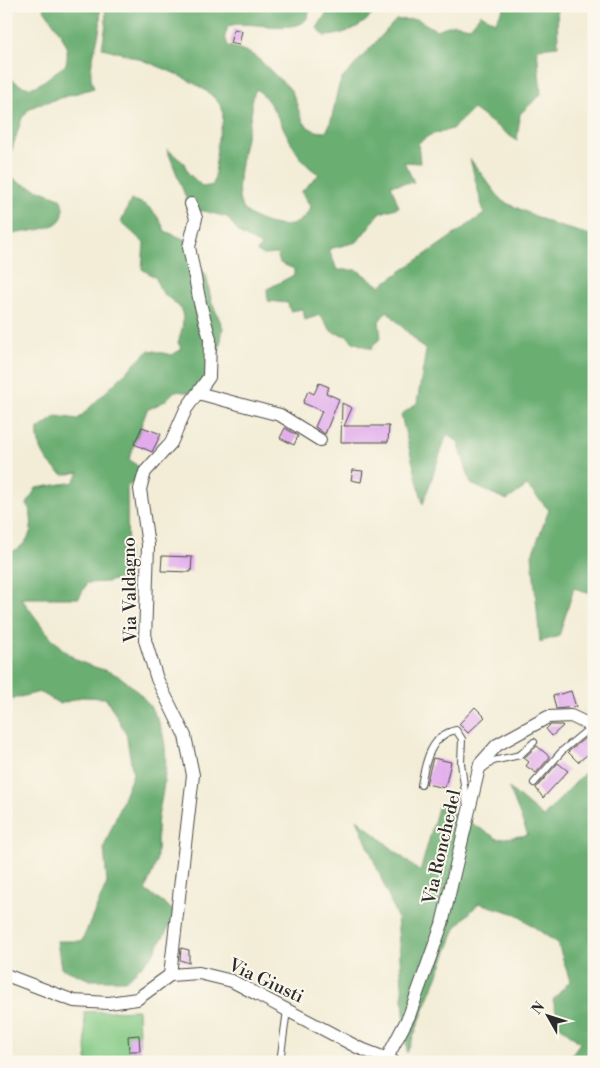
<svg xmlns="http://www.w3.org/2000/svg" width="600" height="1068" viewBox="0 0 600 1068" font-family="'Libre Bodoni',serif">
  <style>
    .green { fill: #84ca85; stroke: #587a58 }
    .forest { fill: #6bae72; stroke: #4b6c4e; fill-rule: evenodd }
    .building { fill: #e1abec }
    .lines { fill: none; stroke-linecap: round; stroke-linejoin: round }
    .service-casing { stroke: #494845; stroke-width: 8 }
    .minor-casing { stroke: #494845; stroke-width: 14 }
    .service { stroke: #fff; stroke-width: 6 }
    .minor { stroke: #fff; stroke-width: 12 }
    .labels { text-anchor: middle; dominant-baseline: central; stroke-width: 4; stroke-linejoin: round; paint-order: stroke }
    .street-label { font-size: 18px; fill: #2b2b2b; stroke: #fbf7ec }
  </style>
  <rect width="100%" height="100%" fill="#fbf7ec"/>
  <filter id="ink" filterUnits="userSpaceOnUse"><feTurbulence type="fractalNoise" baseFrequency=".02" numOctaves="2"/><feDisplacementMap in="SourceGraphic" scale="10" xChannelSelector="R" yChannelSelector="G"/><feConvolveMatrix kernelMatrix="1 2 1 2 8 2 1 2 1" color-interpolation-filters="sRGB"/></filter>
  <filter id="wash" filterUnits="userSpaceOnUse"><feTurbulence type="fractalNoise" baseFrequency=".0096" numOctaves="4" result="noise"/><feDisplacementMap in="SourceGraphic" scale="20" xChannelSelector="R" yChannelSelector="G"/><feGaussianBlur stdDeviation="1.12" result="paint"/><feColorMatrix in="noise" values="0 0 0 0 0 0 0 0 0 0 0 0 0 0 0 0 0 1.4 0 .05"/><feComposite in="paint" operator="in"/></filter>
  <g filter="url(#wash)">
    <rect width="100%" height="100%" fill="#f3edd7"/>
    <!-- green -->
    <path class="green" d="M 138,1010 L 140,1062 L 87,1062 L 84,1012 Z"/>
    <!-- forest -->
    <g class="forest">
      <path d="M 42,6 L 100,6 C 100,13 101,20 100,26 C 98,45 85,71 94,88 L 37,105 L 28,110 L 22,118 L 10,155 L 8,165 L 10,175 L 18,182 L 60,198 C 76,234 29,228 6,236 L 6,73 C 33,103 42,78 65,66 C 74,43 53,25 42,6 Z"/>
      <path d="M 105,6 L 311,6 C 309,10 309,14 307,18 C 297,36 247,19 228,26 L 225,36 L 228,46 C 254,52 258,58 276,76 C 280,80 286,84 290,89 C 302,107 296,132 326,132 C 336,115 333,96 342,79 L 396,20 L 417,19 L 436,30 L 454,24 L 470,27 L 481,14 L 495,22 L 505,6 L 557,6 L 558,46 L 537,48 L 541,94 L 520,114 L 517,141 L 473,109 L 452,129 L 430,135 L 418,143 L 420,163 L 404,162 L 414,182 L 391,185 L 399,207 L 380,213 L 357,242 L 329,249 L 337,270 L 357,270 L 380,286 L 484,214 L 470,159 L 502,201 L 555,225 L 594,236 L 594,594 L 574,588 L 559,636 L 540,642 L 532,555 L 549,510 L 527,486 L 507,500 L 471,484 L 458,442 L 447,434 L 423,504 L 401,415 L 417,403 L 426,351 L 387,311 L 379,321 L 381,338 L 373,345 L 372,349 L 353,342 L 347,336 L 332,332 L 320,315 L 305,320 L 303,309 L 290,311 L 288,303 L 268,301 L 267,289 L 294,275 L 294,269 L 280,263 L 277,254 L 264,255 L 257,252 L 261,245 L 240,234 L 227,217 L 204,211 L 188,211 L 186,198 L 167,149 L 184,163 L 188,173 L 203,187 L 213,185 C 217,170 215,154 218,139 C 220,129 225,120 222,109 C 214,83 127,53 102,48 L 106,24 ZM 256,89 C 282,107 288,158 319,174 L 301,192 L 311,207 C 303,221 294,228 277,225 C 265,223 251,218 243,208 C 230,193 249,129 252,109 L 252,99 Z"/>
      <path d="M 331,6 L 375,6 L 376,8 C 368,25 343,36 324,36 L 317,28 Z"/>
      <path d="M 131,200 C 150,203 158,215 165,231 L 186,240 L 191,259 L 206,274 L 211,300 L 223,328 L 213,385 L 202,394 L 175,391 L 165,401 L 147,410 L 129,459 L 145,472 L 127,487 L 128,576 L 107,582 L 87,583 L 79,598 L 21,598 C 38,620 53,645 77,660 C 91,668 110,669 123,679 C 173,718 170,756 159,812 C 155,828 159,846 156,862 C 154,871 148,881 145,890 L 177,913 L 152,956 L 126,980 L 90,980 L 61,968 L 57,941 L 82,941 L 107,883 L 104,847 L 133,774 L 126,733 L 106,698 L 81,697 L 60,704 L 40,692 L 12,699 L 6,693 L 6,554 C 30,547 37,526 27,504 L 36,488 L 74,482 L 79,472 L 64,475 C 48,467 36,446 38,429 L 56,416 L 78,419 L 149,350 L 172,355 L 182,349 L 178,343 C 195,293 163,310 156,278 L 142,269 L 144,243 L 121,222 Z"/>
      <path d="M 594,763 L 594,1047 L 581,1062 L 566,1062 L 580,1043 L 560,1026 L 553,1000 L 570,981 L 558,944 L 516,914 L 479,903 L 457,926 L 407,1053 L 397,917 L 357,819 L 420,872 L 439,804 L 498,839 L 528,835 L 509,788 L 543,817 Z"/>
    </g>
    <g id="blocks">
      <!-- building -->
      <g class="building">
        <path d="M 234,29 L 242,31 L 239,45 L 230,43 Z"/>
        <path d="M 319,383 L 329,387 L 326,393 L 339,399 L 325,434 L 315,427 L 322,411 L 303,403 L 308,391 L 314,394 Z"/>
        <path d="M 342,403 L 352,408 L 344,426 L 389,426 L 388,442 L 341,442 Z"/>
        <path d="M 142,427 L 161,434 L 152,452 L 134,444 Z"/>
        <path d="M 285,428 L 298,436 L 294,445 L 280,438 Z"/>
        <path d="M 353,470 L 363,471 L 361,482 L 351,480 Z"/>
        <path d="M 162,556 L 192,557 L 191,572 L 161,571 Z"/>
        <path d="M 571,691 L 576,707 L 556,709 L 553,696 Z"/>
        <path d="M 475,707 L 485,717 L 468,733 L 459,724 Z"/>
        <path d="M 550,725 L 562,725 L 563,726 L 552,736 L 546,729 Z"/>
        <path d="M 590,734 L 594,734 L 594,750 L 578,762 L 568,752 Z"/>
        <path d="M 537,746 L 550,757 L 536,773 L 526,766 L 529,762 L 524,758 Z"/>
        <path d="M 433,758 L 451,762 L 445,788 L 426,784 Z"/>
        <path d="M 558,763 L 568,771 L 543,798 L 536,788 Z"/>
        <path d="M 181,948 L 189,950 L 189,963 L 180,960 Z"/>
        <path d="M 139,1035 L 140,1051 L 129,1051 L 128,1036 Z"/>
      </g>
    </g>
  </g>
  <g filter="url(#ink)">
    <use href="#blocks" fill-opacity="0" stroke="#494845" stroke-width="1"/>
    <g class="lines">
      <!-- service casing -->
      <g class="service-casing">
        <g id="service">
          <path d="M 481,770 L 493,761 L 520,755 L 534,742"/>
          <path d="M 534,783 L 563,750 L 592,726"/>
          <path d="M 421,785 C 425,764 430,735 456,730 L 462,739 L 461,763 L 467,807"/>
          <path d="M 280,1062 L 287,1010"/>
        </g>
      </g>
      <!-- minor casing -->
      <g class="minor-casing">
        <g id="minor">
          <path d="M 198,393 L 280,415 L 320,440"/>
          <path d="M 6,975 L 74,1001 L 109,1003 L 137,999 L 170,975 L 199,973 L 232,981 L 359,1048 L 393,1061"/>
          <path d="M 170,975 L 193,775 L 185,736 L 157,679 L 145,640 L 148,545 L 140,489 L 145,472 L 171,443 L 186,409 L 209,377 L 210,339 L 200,303 L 189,247 L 196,218 L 191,204"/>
          <path d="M 387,1058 L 409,1016 L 442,924 L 480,764 L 497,745 L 548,717 L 571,716 L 592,726"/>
        </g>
      </g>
      <!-- service -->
      <use href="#service" class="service"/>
      <!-- minor -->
      <use href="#minor" class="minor"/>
    </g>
  </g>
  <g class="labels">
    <!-- street labels -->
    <g class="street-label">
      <text transform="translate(130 590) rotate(-91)">Via Valdagno</text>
      <text transform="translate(442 847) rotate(-77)">Via Ronchedel</text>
      <text transform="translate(266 981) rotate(25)">Via Giusti</text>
    </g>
  </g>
  <!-- margin -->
  <rect width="600" height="1068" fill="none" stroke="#fbf7ec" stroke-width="25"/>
  <!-- north arrow -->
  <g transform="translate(548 1016) rotate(309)" stroke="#fbf7ec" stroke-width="4" paint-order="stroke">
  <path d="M0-4L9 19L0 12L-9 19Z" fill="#2b2b2b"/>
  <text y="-8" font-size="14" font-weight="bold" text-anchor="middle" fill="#2b2b2b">N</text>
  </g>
</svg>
